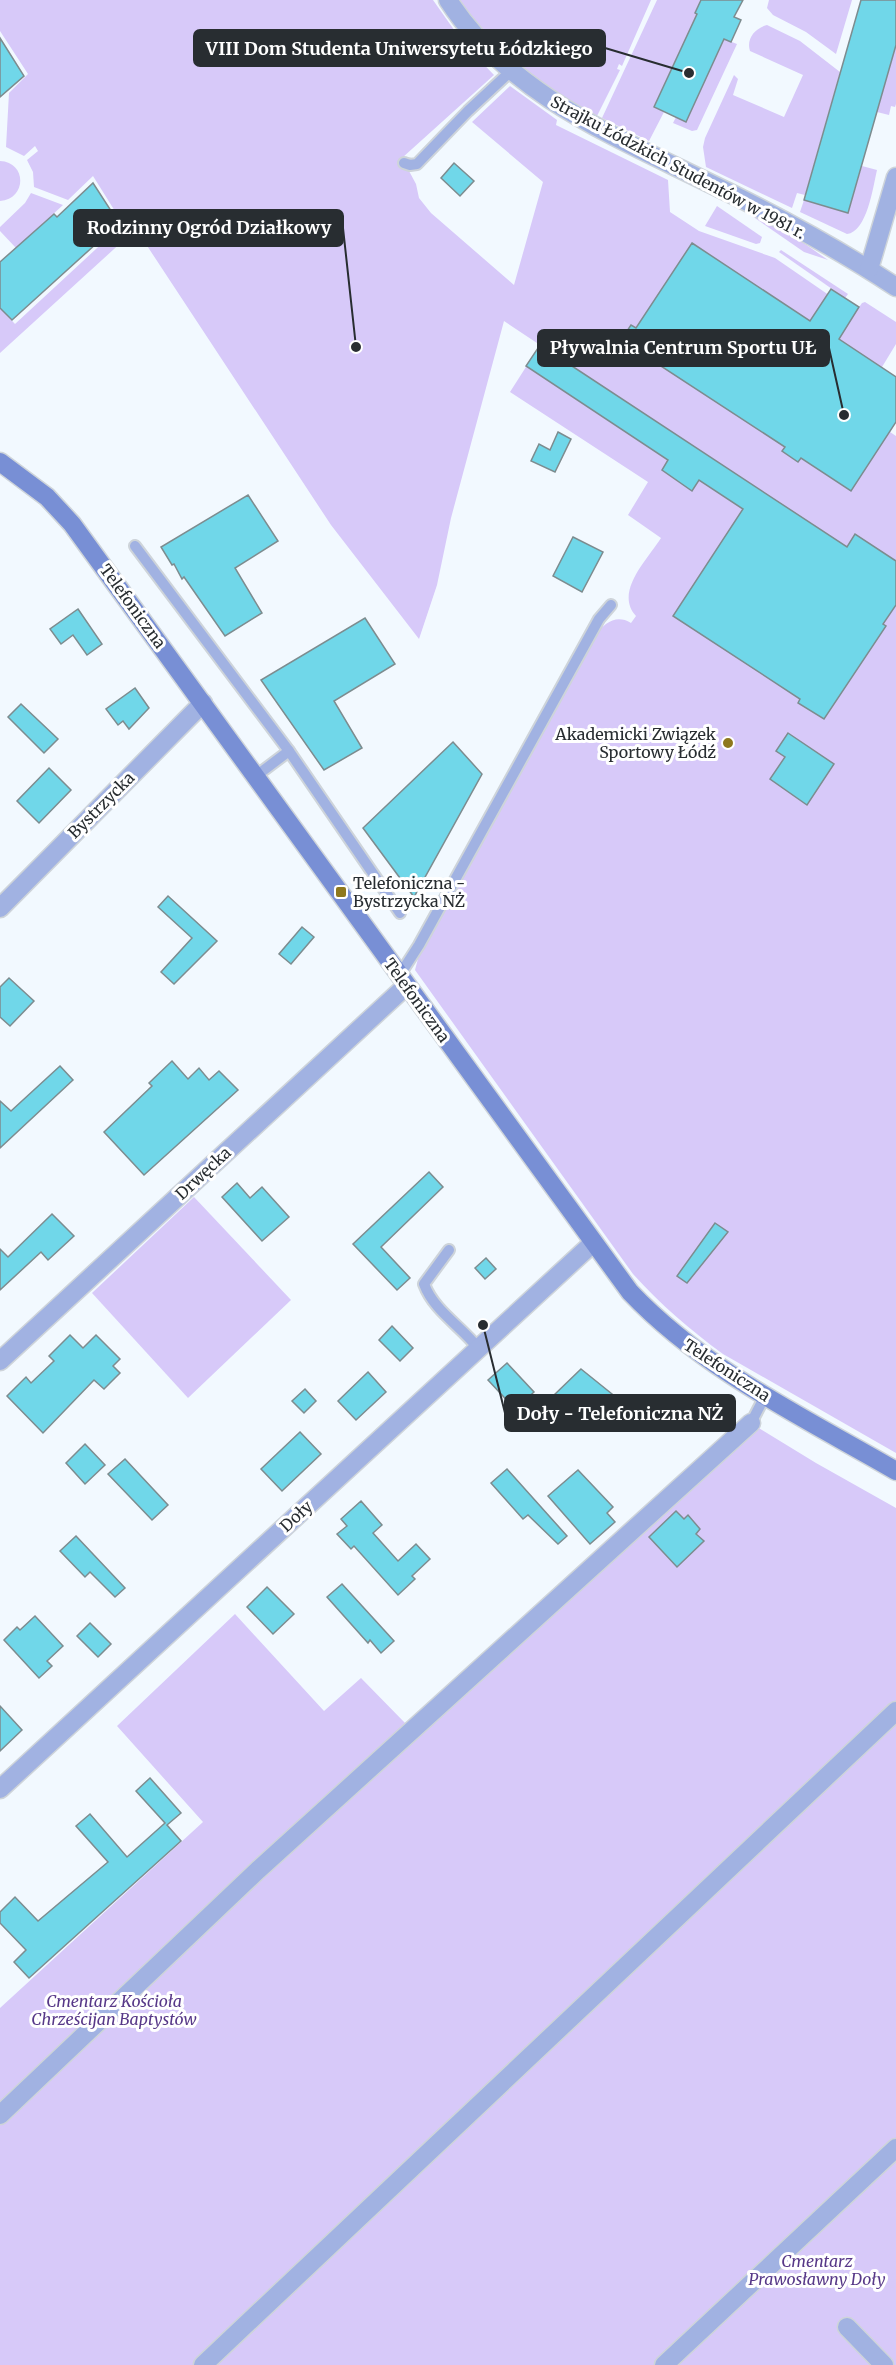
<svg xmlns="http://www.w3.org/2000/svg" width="896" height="2365" viewBox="0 0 896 2365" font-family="Merriweather,serif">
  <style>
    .green { fill: #d7c9f9 }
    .building { fill: #70d7e9; stroke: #7d8c8f; stroke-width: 1.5 }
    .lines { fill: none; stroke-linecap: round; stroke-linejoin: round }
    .lane-casing { stroke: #ced4da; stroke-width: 14 }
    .street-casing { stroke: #ced4da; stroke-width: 21 }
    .secondary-casing { stroke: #ced4da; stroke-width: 21 }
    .lane { stroke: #a1b2e2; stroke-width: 10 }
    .street { stroke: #a1b2e2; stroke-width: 18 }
    .secondary { stroke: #788fd5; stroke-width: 18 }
    .poi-dot { fill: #8e781d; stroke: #fff; stroke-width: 2 }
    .labels { text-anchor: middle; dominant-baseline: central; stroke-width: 6; stroke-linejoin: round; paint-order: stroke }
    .street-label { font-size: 16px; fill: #282d31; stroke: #fff }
    .poi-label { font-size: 16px; fill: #282d31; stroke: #fff; text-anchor: end }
    .park-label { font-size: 16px; font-style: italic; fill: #573888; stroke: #fff }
    .leader { fill: none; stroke: #282d31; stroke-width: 2 }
    .callout-dot { fill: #282d31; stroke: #fff; stroke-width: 2 }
    .callout { fill: #282d31; stroke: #282d31; stroke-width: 2 }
    .callout-label { font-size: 18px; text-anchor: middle; font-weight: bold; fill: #fff }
  </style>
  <rect width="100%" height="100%" fill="#f2f9ff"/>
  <!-- green -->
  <g class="green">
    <path d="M 0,0 L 433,0 L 464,44 L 494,75 L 402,158 L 416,184 L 419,198 L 431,213 L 514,285 L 543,182 L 472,122 L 510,86 L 557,120 L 556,125 L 668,180 L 670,212 L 699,231 L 775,258 L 855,313 L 862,303 L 865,302 L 896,322 L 896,344 L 882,367 L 896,377 L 896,422 L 890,432 L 896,436 L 896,1453 L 723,1354 C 690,1330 660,1304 633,1274 L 415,970 L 419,955 L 595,635 C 605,623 616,614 631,623 L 636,616 C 614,592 647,560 661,538 L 628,515 L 648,482 L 510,392 L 540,345 L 504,321 L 451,518 L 437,585 L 419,639 L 331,525 L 136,229 L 0,353 L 0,308 L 15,324 L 123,224 L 93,176 L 68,200 L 34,187 L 33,172 L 27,160 L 38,151 L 35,146 L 24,156 L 6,147 L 9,93 L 28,74 L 0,31 Z"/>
    <path d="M 460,0 L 651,0 L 622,66 L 619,64 L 617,69 L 620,70 L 597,116 C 541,85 497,53 460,0 Z"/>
    <path d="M 657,0 L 703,0 L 700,1 L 695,12 L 697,14 L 654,106 L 664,112 L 649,141 L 602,118 Z"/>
    <path d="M 769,0 L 852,0 L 836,54 L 806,32 L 773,15 L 767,8 Z"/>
    <path d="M 767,25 L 800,41 L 840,72 L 805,195 L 797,193 L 792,208 L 706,167 L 703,147 L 705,138 L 734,75 L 738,79 L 733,95 L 784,117 L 803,75 L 750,51 C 746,39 755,28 767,25 Z"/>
    <path d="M 724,39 L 737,44 L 697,130 L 692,131 L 673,123 L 676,117 L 686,121 Z"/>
    <path d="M 896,45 L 896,104 L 895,107 L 891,106 L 889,115 L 877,112 Z"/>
    <path d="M 0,161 C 27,162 27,199 0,201 Z"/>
    <path d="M 862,166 L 877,170 C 873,187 867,232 847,234 L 800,212 L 804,200 L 848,213 Z"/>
    <path d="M 31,193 L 63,205 L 16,248 L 0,231 L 0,227 L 25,203 Z"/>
    <path d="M 736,205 L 785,230 L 828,260 L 804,252 Z"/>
    <path d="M 717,206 L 762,237 L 760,243 L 756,244 L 705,226 Z"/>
    <path d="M 781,250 L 848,294 L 845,298 L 779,252 Z"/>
    <path d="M 194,1197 L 291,1300 L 188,1398 L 92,1293 Z"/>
    <path d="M 744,1419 L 816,1463 L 896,1508 L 896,2365 L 0,2365 L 0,2008 L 203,1822 L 117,1726 L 235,1614 L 324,1711 L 361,1678 L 406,1724 Z"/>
  </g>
  <!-- building -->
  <g class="building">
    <path d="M 701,0 L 743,0 L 734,17 L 741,20 L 731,42 L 724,39 L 686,122 L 654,107 L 697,14 L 695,13 Z"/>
    <path d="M 861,0 L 896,0 L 896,45 L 848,213 L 804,200 Z"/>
    <path d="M 0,38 L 24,76 L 0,97 Z"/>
    <path d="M 454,163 L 474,181 L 460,196 L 441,178 Z"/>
    <path d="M 93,183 L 119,223 L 12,320 L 0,308 L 0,262 L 54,214 L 57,217 Z"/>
    <path d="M 692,243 L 810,321 L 831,289 L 859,307 L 839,339 L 896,377 L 896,422 L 851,491 L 801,458 L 798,462 L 782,451 L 785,447 L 621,340 L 631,325 L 636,328 Z"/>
    <path d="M 540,345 L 847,547 L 855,534 L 896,561 L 896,605 L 883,624 L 886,626 L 824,719 L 798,703 L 800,699 L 673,616 L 743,509 L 699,480 L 692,491 L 662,470 L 668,460 L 526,366 Z"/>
    <path d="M 558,432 L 571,439 L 555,472 L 531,461 L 539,444 L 550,450 Z"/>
    <path d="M 248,495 L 278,541 L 235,568 L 262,613 L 225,636 L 184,577 L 182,579 L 174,564 L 172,565 L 161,547 Z"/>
    <path d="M 573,537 L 603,552 L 582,592 L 553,576 Z"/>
    <path d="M 78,609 L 102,644 L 87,655 L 73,635 L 61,644 L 50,629 Z"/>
    <path d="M 365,618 L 395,664 L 334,701 L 362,748 L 324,770 L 261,680 Z"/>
    <path d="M 135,688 L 149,708 L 129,729 L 123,721 L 118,725 L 106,709 Z"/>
    <path d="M 21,704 L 58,739 L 44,753 L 8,717 Z"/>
    <path d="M 788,733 L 834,764 L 807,805 L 770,779 L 785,757 L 776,751 Z"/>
    <path d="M 453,742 L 482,774 L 414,897 L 363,828 Z"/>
    <path d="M 49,768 L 71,790 L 39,823 L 17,801 Z"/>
    <path d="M 168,896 L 217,941 L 174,984 L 161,972 L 192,938 L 158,907 Z"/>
    <path d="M 302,927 L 314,937 L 291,964 L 279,954 Z"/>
    <path d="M 9,978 L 34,1001 L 10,1026 L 0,1017 L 0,987 Z"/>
    <path d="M 172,1061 L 188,1079 L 199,1068 L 209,1080 L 219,1071 L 238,1090 L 144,1175 L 104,1132 L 152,1086 L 149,1083 Z"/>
    <path d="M 60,1066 L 73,1080 L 0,1148 L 0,1101 L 11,1111 Z"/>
    <path d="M 429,1172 L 443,1187 L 381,1247 L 410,1278 L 397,1290 L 353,1244 Z"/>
    <path d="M 237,1183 L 250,1198 L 262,1187 L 289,1217 L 262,1241 L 222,1197 Z"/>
    <path d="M 52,1214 L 74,1236 L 48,1260 L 41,1252 L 0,1290 L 0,1249 L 8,1257 Z"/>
    <path d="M 715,1223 L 728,1232 L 687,1283 L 677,1276 Z"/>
    <path d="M 486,1258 L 496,1269 L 485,1279 L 475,1268 Z"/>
    <path d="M 392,1326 L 413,1348 L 400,1361 L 379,1340 Z"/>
    <path d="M 70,1335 L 83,1348 L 96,1335 L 120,1359 L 113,1366 L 120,1373 L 104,1389 L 94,1380 L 43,1433 L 7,1396 L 26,1377 L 31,1383 L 54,1361 L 49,1356 Z"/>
    <path d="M 507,1363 L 534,1392 L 515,1409 L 488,1380 Z"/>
    <path d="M 581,1369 L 617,1398 L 585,1428 L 553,1396 Z"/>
    <path d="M 368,1372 L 386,1392 L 356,1420 L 338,1401 Z"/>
    <path d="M 305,1389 L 316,1401 L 304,1413 L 292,1401 Z"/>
    <path d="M 300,1432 L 321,1454 L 282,1491 L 261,1469 Z"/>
    <path d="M 85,1444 L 105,1465 L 85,1484 L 66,1463 Z"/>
    <path d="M 125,1459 L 168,1505 L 152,1520 L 108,1474 Z"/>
    <path d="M 507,1469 L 567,1536 L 558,1544 L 528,1515 L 523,1519 L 491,1483 Z"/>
    <path d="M 578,1470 L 613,1507 L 607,1513 L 615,1522 L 590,1544 L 548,1496 Z"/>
    <path d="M 361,1501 L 382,1525 L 373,1533 L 398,1561 L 416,1544 L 430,1559 L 412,1576 L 415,1579 L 398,1595 L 354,1546 L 351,1549 L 337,1534 L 347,1526 L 341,1519 Z"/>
    <path d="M 676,1511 L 684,1519 L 688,1515 L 700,1529 L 696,1534 L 704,1541 L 677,1567 L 649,1537 Z"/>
    <path d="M 76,1536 L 125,1588 L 115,1597 L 90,1572 L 85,1577 L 60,1551 Z"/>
    <path d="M 342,1584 L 394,1641 L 381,1653 L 370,1640 L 368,1643 L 327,1597 Z"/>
    <path d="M 267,1587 L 294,1614 L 273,1634 L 247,1607 Z"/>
    <path d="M 35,1616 L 63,1646 L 47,1661 L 52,1666 L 39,1678 L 4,1640 L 17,1627 L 20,1630 Z"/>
    <path d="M 90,1623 L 111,1644 L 98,1657 L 77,1636 Z"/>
    <path d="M 0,1706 L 22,1730 L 0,1751 Z"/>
    <path d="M 150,1778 L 181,1813 L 167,1825 L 181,1841 L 29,1978 L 14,1962 L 26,1950 L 0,1923 L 0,1912 L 15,1897 L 38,1921 L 108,1862 L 76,1826 L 90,1814 L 127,1857 L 165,1823 L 136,1791 Z"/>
  </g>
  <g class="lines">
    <!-- lane casing -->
    <g class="lane-casing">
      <g id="lane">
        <path d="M 404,163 L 410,165 L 417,164 L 468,111 L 511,71"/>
        <path d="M 135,546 L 289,751"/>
        <path d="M 256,776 L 289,751 L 400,913"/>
        <path d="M 399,976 L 419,945 L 599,619 L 611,605"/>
        <path d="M 449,1250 L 424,1284 C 434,1311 461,1326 478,1348"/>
        <path d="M 751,1423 L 765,1396"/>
      </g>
    </g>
    <!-- street casing -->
    <g class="street-casing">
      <g id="street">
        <path d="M 448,0 C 507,91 607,133 701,179 C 768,211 834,246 896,287"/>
        <path d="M 869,269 L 896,177"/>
        <path d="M 0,908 L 203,703"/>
        <path d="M 0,1361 L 406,986"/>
        <path d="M 0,1789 L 593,1243"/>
        <path d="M 0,2115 L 258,1870 L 751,1423"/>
        <path d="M 847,2327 L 884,2365"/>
        <path d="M 203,2365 L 896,1711"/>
        <path d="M 664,2365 L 896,2148"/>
      </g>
    </g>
    <!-- secondary casing -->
    <g class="secondary-casing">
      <path id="secondary" d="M 0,462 L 47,497 L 72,524 L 630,1292 C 704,1370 803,1417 896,1471"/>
    </g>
    <!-- lane -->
    <use href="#lane" class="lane"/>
    <!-- street -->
    <use href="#street" class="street"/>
    <!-- secondary -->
    <use href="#secondary" class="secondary"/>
  </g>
  <!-- markers -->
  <g class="poi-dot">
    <circle cx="728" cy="743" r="6"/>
    <rect x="335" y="886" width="12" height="12" rx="3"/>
  </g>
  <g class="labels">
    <!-- street labels -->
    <g class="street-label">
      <text transform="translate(678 167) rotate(28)">Strajku Łódzkich Studentów w 1981 r.</text>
      <text transform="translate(133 606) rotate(54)">Telefoniczna</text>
      <text transform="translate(101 805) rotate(-45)">Bystrzycka</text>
      <text transform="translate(417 1000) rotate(54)">Telefoniczna</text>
      <text transform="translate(203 1173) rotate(-43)">Drwęcka</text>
      <text transform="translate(727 1370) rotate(33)">Telefoniczna</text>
      <text transform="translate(296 1516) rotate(-43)">Doły</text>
    </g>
    <!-- poi labels -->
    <g class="poi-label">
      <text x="716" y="734">Akademicki Związek<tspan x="716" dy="18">Sportowy Łódź</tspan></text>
      <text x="353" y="883" text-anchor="start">Telefoniczna -<tspan x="353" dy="18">Bystrzycka NŻ</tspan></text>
    </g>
    <!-- park labels -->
    <g class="park-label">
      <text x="114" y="2001">Cmentarz Kościoła<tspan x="114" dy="18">Chrześcijan Baptystów</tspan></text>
      <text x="817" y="2261">Cmentarz<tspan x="817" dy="18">Prawosławny Doły</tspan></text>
    </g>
  </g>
  <!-- callouts -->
  <path class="leader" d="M689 73L605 48M356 347L343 228M844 415L829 348M483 1325L505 1413"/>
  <g class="callout-dot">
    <circle cx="689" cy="73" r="6"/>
    <circle cx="356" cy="347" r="6"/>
    <circle cx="844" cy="415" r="6"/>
    <circle cx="483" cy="1325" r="6"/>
  </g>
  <g class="callout">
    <rect x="194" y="30" width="411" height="36" rx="6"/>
    <rect x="74" y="210" width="269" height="36" rx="6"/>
    <rect x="538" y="330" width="291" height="36" rx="6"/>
    <rect x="505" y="1395" width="230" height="36" rx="6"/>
  </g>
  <g class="callout-label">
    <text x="399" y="55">VIII Dom Studenta Uniwersytetu Łódzkiego</text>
    <text x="209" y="234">Rodzinny Ogród Działkowy</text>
    <text x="683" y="354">Pływalnia Centrum Sportu UŁ</text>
    <text x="620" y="1420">Doły - Telefoniczna NŻ</text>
  </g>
</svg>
